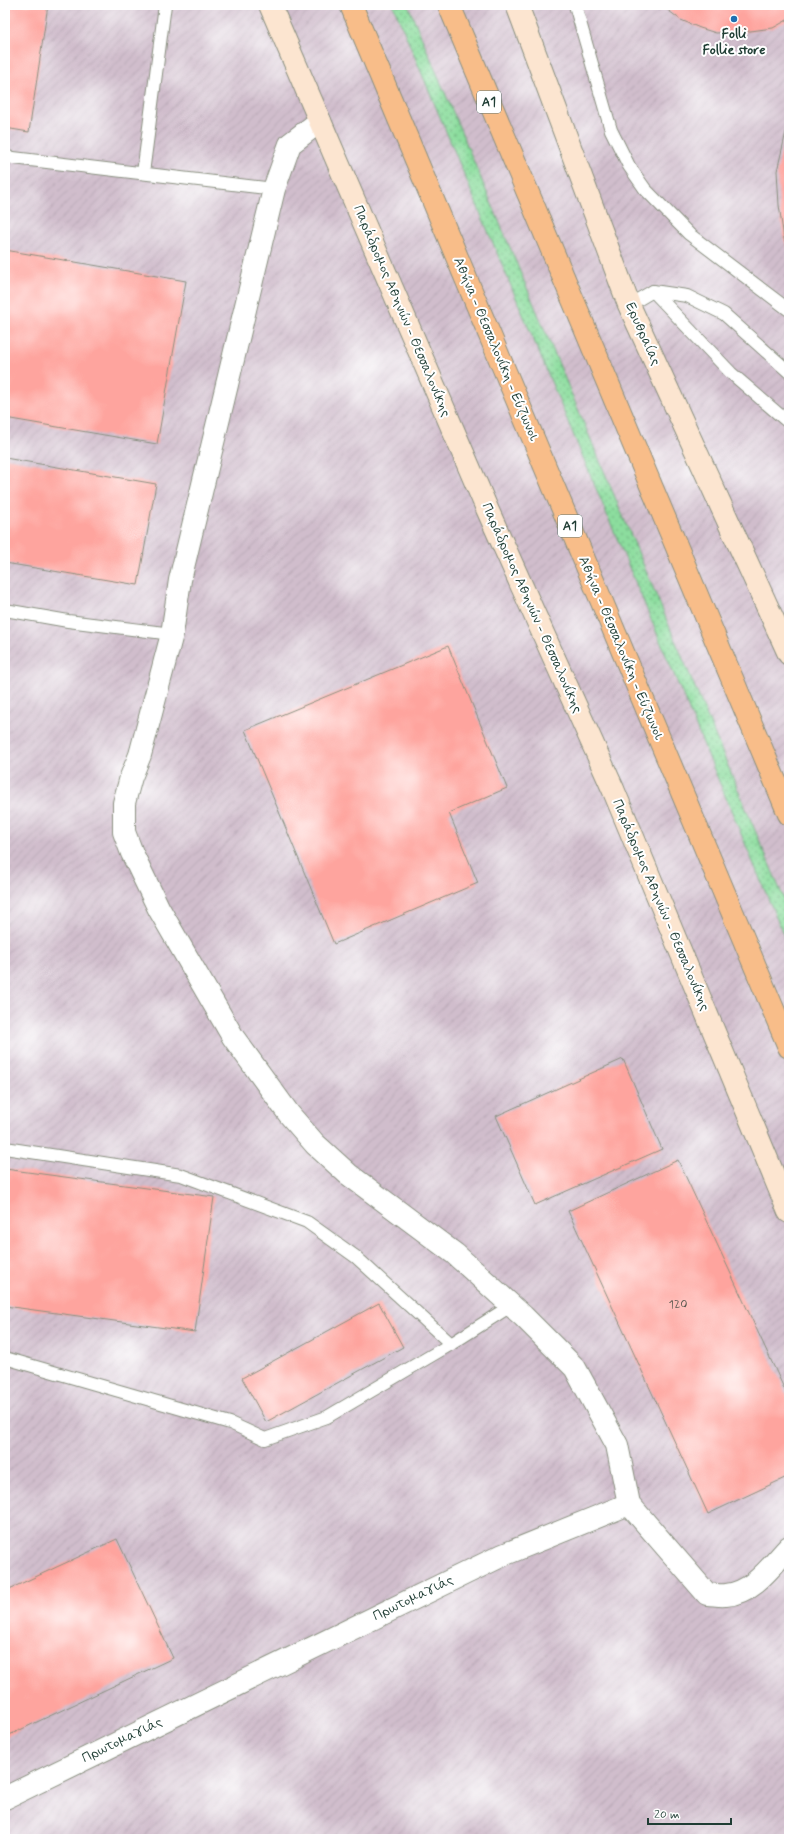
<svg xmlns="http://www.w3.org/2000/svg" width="794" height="1844" viewBox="0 0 794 1844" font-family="Mynerve,sans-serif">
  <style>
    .industrial { fill: url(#industrial-furrows) }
    .grass { fill: url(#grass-dots); stroke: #568d69 }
    .building { fill: #fea49e }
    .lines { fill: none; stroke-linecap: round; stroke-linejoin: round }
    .service-casing { stroke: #8a9080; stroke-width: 14 }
    .minor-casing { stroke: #8a9080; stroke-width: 24 }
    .secondary-casing { stroke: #8a9080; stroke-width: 24 }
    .motorway-casing { stroke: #8a9080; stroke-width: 24 }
    .service { stroke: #fff; stroke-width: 12 }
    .minor { stroke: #fff; stroke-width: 22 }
    .secondary { stroke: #fce5d0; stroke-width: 22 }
    .motorway { stroke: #f8bd89; stroke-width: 22 }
    .poi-dot { fill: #1f6fb2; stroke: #fff; stroke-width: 1.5 }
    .labels { text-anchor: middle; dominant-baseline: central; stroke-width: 4; stroke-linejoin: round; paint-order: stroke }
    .number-label { font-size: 12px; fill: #57574e }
    .shield { fill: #fff; stroke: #627771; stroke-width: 1 }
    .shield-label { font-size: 13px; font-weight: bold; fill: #1f3d34 }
    .poi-label { font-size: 14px; font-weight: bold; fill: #1f3d34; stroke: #fff }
    .street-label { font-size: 14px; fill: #1f3d34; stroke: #fff }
  </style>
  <defs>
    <pattern id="industrial-furrows" width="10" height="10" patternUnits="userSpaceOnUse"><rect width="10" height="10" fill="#d0bdcc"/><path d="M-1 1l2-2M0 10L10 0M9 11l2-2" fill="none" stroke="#b2a3b0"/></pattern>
    <pattern id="grass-dots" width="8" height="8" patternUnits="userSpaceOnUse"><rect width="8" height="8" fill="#8cdd9e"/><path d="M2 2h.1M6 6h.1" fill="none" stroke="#72b482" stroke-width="1.8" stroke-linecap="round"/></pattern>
  </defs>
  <rect width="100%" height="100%" fill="#fff"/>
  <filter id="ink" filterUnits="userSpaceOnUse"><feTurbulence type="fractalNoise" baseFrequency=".025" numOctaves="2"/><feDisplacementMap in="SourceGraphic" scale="8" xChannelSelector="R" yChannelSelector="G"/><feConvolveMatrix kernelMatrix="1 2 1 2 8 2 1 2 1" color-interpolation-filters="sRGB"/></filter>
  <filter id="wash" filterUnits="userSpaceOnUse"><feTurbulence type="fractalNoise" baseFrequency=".012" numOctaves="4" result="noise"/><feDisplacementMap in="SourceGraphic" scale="16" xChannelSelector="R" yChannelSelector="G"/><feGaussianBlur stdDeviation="0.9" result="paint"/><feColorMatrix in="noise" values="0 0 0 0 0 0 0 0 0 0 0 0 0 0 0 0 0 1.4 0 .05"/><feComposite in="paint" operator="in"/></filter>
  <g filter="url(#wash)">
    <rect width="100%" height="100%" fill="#f5e4cc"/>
    <!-- industrial -->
    <rect class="industrial" x="5" y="5" width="784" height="1834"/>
    <!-- grass -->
    <path class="grass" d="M 393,5 L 408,5 L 789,911 L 789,948 Z"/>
    <g id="blocks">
      <!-- building -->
      <g class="building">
        <path d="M 5,5 L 48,5 L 29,132 L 5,128 Z"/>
        <path d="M 661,5 L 789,5 L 789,19 L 773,28 L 743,32 L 716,33 L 700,28 L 681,20 Z"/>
        <path d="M 789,119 L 789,252 L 784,239 L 779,205 L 777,171 Z"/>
        <path d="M 5,250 L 186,281 L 157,444 L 5,418 Z"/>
        <path d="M 5,458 L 156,484 L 138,585 L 5,563 Z"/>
        <path d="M 448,646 L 507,788 L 449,813 L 478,883 L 334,944 L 245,730 Z"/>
        <path d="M 623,1059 L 662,1149 L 535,1205 L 496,1116 Z"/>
        <path d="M 678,1160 L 789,1399 L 789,1476 L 708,1514 L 568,1211 Z"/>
        <path d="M 5,1169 L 214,1197 L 195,1332 L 5,1306 Z"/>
        <path d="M 379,1303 L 403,1347 L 266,1422 L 242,1378 Z"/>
        <path d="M 117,1539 L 173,1658 L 5,1737 L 5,1591 Z"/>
      </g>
    </g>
  </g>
  <g filter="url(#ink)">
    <use href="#blocks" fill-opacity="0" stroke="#8a9080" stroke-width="1"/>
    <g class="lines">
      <!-- service casing -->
      <g class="service-casing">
        <g id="service">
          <path d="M 575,5 L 611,130 L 629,166 L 645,189 L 689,234 L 789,310"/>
          <path d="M 5,157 L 274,189"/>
          <path d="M 143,173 L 165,5"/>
          <path d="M 653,291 L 731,373 L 789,423"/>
          <path d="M 629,305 L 653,291 L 687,296 L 724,314 L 789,372"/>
          <path d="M 5,610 L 68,621 L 172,634"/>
          <path d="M 5,1148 L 181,1175 L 307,1222 L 356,1257 L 451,1344"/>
          <path d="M 5,1358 L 230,1423 L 265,1439 L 327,1417 L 451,1344 L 512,1305"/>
        </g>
      </g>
      <!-- minor casing -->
      <g class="minor-casing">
        <g id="minor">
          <path d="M 320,121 L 290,144 L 274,189 L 180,580 L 172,634 L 140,755 L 131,777 L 124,803 L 124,832 L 132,853 L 159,909 L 233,1037 L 289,1114 L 315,1144 L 348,1174 L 455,1254 L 523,1316 L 575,1368 L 617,1445 L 629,1504 L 707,1594 C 713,1594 720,1596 726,1595 C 753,1593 772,1565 789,1547"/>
          <path d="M 5,1798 L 503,1555 L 629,1504"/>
        </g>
      </g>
      <!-- secondary casing -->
      <g class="secondary-casing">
        <g id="secondary">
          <path d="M 270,5 L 488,511 L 613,789 L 789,1212"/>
          <path d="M 517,5 L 629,305 L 789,654"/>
        </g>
      </g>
      <!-- motorway casing -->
      <g class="motorway-casing">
        <g id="motorway">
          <path d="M 351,5 L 789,1047"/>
          <path d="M 449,5 L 789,814"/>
        </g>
      </g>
      <!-- service -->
      <use href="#service" class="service"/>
      <!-- minor -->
      <use href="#minor" class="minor"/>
      <!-- secondary -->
      <use href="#secondary" class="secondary"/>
      <!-- motorway -->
      <use href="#motorway" class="motorway"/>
    </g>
  </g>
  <!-- markers -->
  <circle class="poi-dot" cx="734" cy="19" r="4"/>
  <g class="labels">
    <!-- number labels -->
    <g class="number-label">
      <text x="678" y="1305">120</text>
    </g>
    <!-- shield labels -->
    <g class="shield">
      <rect x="477" y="91" width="24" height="22" rx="3"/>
      <rect x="558" y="515" width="24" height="22" rx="3"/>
    </g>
    <g class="shield-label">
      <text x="489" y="102">Α1</text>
      <text x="570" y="526">Α1</text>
    </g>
    <!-- poi labels -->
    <g class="poi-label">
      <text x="734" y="34">Folli<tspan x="734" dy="16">Follie store</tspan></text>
    </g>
    <!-- street labels -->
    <g class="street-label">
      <text transform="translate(402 311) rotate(67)">Παράδρομος Αθηνών - Θεσσαλονίκης</text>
      <text transform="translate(643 334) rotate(66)">Ερυθραίας</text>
      <text transform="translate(496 349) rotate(67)">Αθήνα - Θεσσαλονίκη - Εύζωνοι</text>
      <text transform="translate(532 608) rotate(66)">Παράδρομος Αθηνών - Θεσσαλονίκης</text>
      <text transform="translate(621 648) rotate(67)">Αθήνα - Θεσσαλονίκη - Εύζωνοι</text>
      <text transform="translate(661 905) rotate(67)">Παράδρομος Αθηνών - Θεσσαλονίκης</text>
      <text transform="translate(413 1598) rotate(-26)">Πρωτομαγιάς</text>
      <text transform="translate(122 1740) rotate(-26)">Πρωτομαγιάς</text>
    </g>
  </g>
  <!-- margin -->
  <rect width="794" height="1844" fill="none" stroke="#fff" stroke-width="20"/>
  <!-- scale -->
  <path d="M648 1818v6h83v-6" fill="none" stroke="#1f3d34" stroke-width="2"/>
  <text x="654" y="1818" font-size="12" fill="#1f3d34" stroke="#ffffff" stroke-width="3" paint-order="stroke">20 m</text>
</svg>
